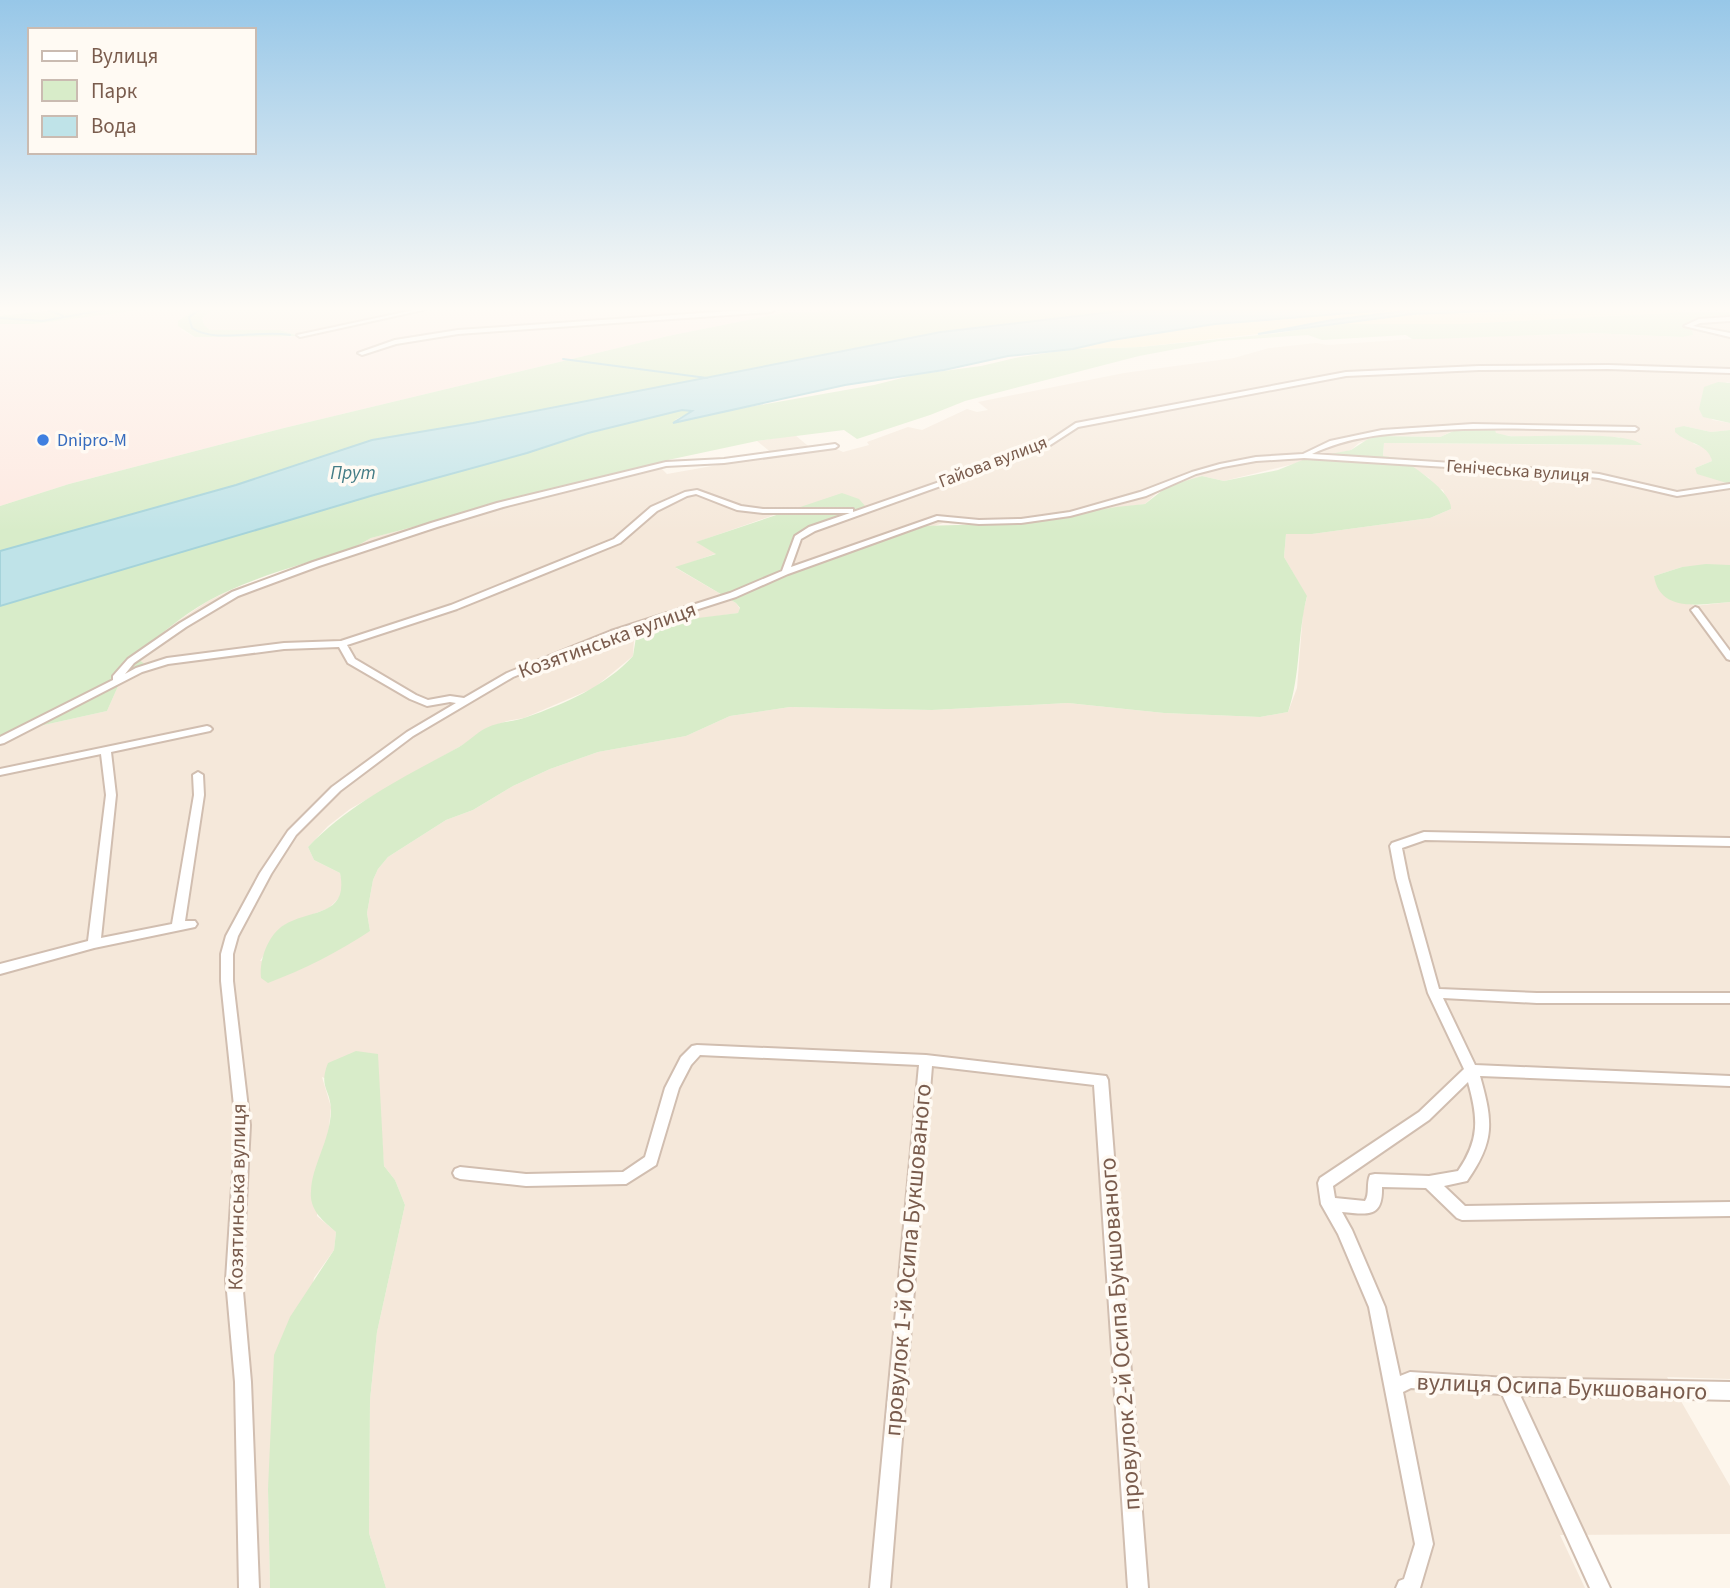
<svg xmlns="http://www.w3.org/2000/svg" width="1730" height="1588" viewBox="0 0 1730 1588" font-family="'Source Sans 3',sans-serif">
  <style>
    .residential { fill: #f5e8da; fill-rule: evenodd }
    .commercial { fill: #fde8e0 }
    .green { fill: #d8ecc9 }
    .sand { fill: #fcefc7 }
    .water { fill: #bfe3e8; stroke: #a5d3da; stroke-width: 2 }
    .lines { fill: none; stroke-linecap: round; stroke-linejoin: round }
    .stream { stroke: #a5d3da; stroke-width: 2 }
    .minor-casing { stroke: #d1beb0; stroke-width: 4 }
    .tertiary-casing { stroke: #d1beb0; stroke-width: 4 }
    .minor { fill: #fff; fill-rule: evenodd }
    .tertiary { fill: #fff; fill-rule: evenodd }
    .shop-dot { fill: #3f7fe0; stroke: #fffaf3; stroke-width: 2.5 }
    .labels { text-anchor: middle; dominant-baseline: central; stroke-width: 7; stroke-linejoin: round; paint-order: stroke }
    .far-shop-label { font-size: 18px; fill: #366cbe; stroke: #fffaf3; text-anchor: start }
    .far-street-label { font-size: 18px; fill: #7a5c4d; stroke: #fffaf3 }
    .far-water-label { font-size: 19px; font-style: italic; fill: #437c86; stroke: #fffaf3 }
    .street-label { font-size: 21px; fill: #7a5c4d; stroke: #fffaf3 }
    .near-street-label { font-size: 24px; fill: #7a5c4d; stroke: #fffaf3 }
  </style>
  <rect width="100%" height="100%" fill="#fdf6ec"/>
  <!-- residential -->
  <g class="residential">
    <path d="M 212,310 L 432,310 L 300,336 L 279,330 L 210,330 L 204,325 L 202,318 Z"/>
    <path d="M 1730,321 L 1730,383 L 1727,382 L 1702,404 L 1699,409 L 1713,420 L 1730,423 L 1730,430 L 1711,432 L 1684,426 L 1694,444 L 1704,447 L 1711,456 L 1712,461 L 1695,468 L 1730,484 L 1730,565 L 1682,567 L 1654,576 L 1694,606 L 1730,602 L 1730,1379 L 1667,1377 L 1730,1486 L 1730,1534 L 1560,1535 L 1585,1588 L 386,1588 L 369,1533 L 370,1400 L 377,1332 L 405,1205 L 395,1180 L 384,1166 L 379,1101 L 322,1077 L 331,1107 L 328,1137 L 318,1167 L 317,1216 L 336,1232 L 334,1250 L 314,1278 L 268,1489 L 270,1588 L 0,1588 L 0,744 L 35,727 L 107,711 L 119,684 L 149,668 L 134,656 L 175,623 L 208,601 L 233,589 L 355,547 L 371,538 L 559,488 L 630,471 L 634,472 L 660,467 L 667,474 L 774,455 L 757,441 L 795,435 L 813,450 L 833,447 L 843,452 L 869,445 L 867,442 L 908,427 L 922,430 L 967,409 L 977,412 L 988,410 L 978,402 L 1124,373 L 1234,358 L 1269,348 L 1316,343 L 1328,345 L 1412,339 L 1592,333 L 1682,337 L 1696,324 ZM 1455,430 L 1520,437 L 1619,437 L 1628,445 L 1384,443 L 1383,456 L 1401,460 L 1429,478 L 1435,487 L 1443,490 L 1451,509 L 1430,518 L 1312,534 L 1286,534 L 1284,557 L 1307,597 L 1303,612 L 1297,688 L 1288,712 L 1260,717 L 1164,713 L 1068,703 L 932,710 L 790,707 L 730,716 L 686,736 L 598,752 L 550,769 L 513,786 L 473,810 L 446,820 L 388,857 L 378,869 L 373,880 L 367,913 L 370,931 L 260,961 L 283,926 L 329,908 L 339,898 L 343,886 L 340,873 L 314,860 L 308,847 L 328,826 L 350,809 L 466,743 L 485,729 L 507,721 L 524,718 L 594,688 L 633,656 L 634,639 L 648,626 L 738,613 L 740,609 L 736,603 L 676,568 L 717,553 L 697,542 L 788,510 L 835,518 L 806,529 L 793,537 L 784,567 L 791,573 L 943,523 L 995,526 L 1145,504 L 1157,493 L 1202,476 L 1224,481 L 1351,450 L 1359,443 L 1381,436 L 1440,437 Z"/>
  </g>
  <!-- commercial -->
  <path class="commercial" d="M 190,310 L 193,310 L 181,330 L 195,337 L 270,335 L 290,337 L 432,310 L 848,310 L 783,313 L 668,336 L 284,428 L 69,484 L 0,506 L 0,324 L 33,324 L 122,311 Z"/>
  <!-- green -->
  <g class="green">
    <path d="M 53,310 L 140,310 L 33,324 L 0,324 L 0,316 Z"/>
    <path d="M 190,310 L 212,310 L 202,318 L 204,325 L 210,330 L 279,330 L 300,336 L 195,337 L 178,326 L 178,321 L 193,311 Z"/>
    <path d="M 848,310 L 1130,310 L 941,332 L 473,423 L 372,440 L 236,485 L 0,551 L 0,506 L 69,484 L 284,428 L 668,336 L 783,313 Z"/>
    <path d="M 1686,312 L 1730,312 L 1730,321 L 1696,324 L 1691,326 L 1693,335 L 1682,337 L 1592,333 L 1431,339 L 1412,339 L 1406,335 L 1322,340 L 1308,335 L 1219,341 L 1139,356 L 965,401 L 930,415 L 857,439 L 844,430 L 757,441 L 668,460 L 371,538 L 355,547 C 306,564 253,576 208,601 C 181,616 158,637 134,656 L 150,668 L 119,684 L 107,711 L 35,727 L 0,744 L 0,606 L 374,495 L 527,453 L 588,433 L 682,410 L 692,411 L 675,420 L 874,385 L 914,375 L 981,366 L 1015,358 L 1073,349 L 1140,347 L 1279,333 L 1331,324 L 1457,324 Z"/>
    <path d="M 1718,382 L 1730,383 L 1730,423 L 1703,417 L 1699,409 L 1704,387 Z"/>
    <path d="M 1684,426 L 1711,432 L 1730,430 L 1730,484 L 1697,474 L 1695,468 L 1712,461 C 1708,443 1687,444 1675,432 L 1675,428 Z"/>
    <path d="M 1487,427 L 1495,430 L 1496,433 L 1509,436 C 1536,438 1626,430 1642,445 L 1384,443 L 1383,456 C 1388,457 1395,457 1400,459 C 1414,466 1453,493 1451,509 L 1430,518 L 1312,534 L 1286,534 L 1284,557 L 1307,596 C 1297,635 1301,674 1288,712 L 1260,717 L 1164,713 L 1068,703 L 932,710 L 790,707 L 730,716 L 686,736 L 598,752 L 550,769 L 513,786 L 473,810 L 446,820 L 388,857 L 378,869 L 373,880 L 367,913 L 370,931 C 338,952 305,969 268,983 L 261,978 C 259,960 268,935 284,925 C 310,909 349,917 340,873 L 314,860 L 308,847 C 350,803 406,776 459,747 C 469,741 476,733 486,728 C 499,721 514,722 527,717 C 564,704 606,686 633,656 L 637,631 L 666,622 L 738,613 L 740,608 L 736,603 L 675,567 L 716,554 L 696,542 L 842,493 L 859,499 L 866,507 L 806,529 L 793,537 L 784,567 L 791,573 L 922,526 L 1024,523 L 1116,507 L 1145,504 L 1168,486 L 1202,476 L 1224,481 L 1278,470 L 1305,459 L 1351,450 L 1368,439 L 1381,436 L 1440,437 L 1458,429 Z"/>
    <path d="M 1706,564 L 1730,565 L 1730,602 C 1703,604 1660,614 1654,576 L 1682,567 Z"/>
    <path d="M 356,1051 L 378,1054 L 384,1166 L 395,1180 L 405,1205 L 377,1332 L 370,1400 L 369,1533 L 386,1588 L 270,1588 L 268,1489 L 274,1355 L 290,1317 L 334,1250 L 336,1232 C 323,1221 309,1210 311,1191 C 312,1165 330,1141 331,1111 C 331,1089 318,1088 328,1063 Z"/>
  </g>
  <!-- sand -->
  <g class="sand">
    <path d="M 1388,310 L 1413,310 L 1332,320 L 1258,334 L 1140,347 L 1073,349 C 1173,322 1285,317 1388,310 Z"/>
    <path d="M 1496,310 L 1667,310 L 1686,312 L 1457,324 L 1331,324 L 1412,314 Z"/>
  </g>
  <!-- water -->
  <g class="water">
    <path d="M 1130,310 L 1388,310 L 1215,324 L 1112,340 L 1073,349 L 1008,356 L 944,370 L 845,385 L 673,423 L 692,411 L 682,410 L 588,433 L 527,453 L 374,495 L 0,606 L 0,551 L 236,485 L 372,440 L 473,423 L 941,332 Z"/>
    <path d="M 1412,310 L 1514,310 L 1412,314 L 1258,334 L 1332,320 Z"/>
  </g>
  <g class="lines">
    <!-- stream -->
    <g class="stream">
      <path d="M 49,310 L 63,316"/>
      <path d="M 199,310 L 189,317 L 192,328 C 216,344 260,329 290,335"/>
      <path d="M 0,318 L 42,321 L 104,310"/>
      <path d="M 563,359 L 707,378"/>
    </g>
    <!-- minor casing -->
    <g class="minor-casing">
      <g id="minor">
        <path d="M 414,310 L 423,310 L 300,337 L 297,335 Z"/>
        <path d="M 1730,317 L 1730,321 L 1700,323 L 1693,326 L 1730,333 L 1730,337 L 1684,326 L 1699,319 Z"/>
        <path d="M 1608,365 L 1730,369 L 1730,373 L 1608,369 L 1479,370 L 1346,376 L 1078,427 L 1044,449 L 815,531 L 801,539 L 791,567 L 937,516 L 979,520 L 1021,519 L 1070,512 L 1140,492 L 1192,472 L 1220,464 L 1256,457 L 1303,454 L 1330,441 L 1382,430 L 1473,424 L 1635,427 L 1638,429 L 1635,431 C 1565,430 1496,426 1426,431 C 1385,434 1350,436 1312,454 L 1560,470 L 1599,474 L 1677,492 L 1730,484 L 1730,488 L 1677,496 L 1599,478 L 1560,474 L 1304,458 L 1256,461 L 1223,467 L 1196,474 L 1146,496 L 1070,516 L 1021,523 L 979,524 L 938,520 L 788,574 L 736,597 L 617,635 L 513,677 L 413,736 L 340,791 L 296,835 L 271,874 L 238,936 L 233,954 L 233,981 L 250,1125 L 242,1280 L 251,1382 L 259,1588 L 239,1588 L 235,1382 L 226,1280 L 236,1125 L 221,981 L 221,954 L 226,936 L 260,873 L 288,831 L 332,787 L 407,732 L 456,703 L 450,702 L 427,706 L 410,699 L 348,663 L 339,647 L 284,649 L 168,664 L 142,672 L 4,743 L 0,744 L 0,737 L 113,680 L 113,676 L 128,659 L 180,623 L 232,592 L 313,562 L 431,523 L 497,503 L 666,462 L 724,459 L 835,444 L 838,446 L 835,448 L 724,463 L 666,466 L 503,507 L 437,527 L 319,566 L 238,596 L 186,627 L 134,663 L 125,674 L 136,668 L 167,658 L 284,643 L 341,641 L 451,605 L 614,539 L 651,507 L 685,492 L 697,490 L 741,506 L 763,509 L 853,509 L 853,512 L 1040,447 L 1076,423 L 1346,372 L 1479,366 ZM 696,494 L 737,510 L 763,513 L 850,513 L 809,527 L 795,536 L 782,571 L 730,593 L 611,631 L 507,673 L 464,698 L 450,696 L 428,700 L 416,695 L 355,659 L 347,645 L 457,609 L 620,543 L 657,511 L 687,496 Z"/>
        <path d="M 1695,607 L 1698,608 L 1730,651 L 1730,660 L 1727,659 L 1691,610 Z"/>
        <path d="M 207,726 L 210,727 L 212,729 L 210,731 L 111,752 L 116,795 L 101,938 L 172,924 L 194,795 L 193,775 L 198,772 L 203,775 L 204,795 L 185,921 L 195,921 L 197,924 L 195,927 L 94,948 L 0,974 L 0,964 L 88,941 L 106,795 L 101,754 L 0,775 L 0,769 Z"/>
        <path d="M 1424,832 L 1730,838 L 1730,846 L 1425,840 L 1402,848 L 1408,878 L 1439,989 L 1537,993 L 1730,993 L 1730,1003 L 1537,1003 L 1443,998 L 1475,1065 L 1730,1076 L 1730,1086 L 1480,1076 C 1493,1122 1495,1141 1467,1181 L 1444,1186 L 1465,1206 L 1730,1202 L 1730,1216 L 1462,1220 L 1457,1218 L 1426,1188 L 1382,1187 C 1383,1219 1367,1214 1342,1212 L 1352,1230 L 1385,1307 L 1400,1376 L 1410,1372 L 1507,1378 L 1730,1382 L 1730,1400 L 1520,1395 L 1610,1588 L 1590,1588 L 1502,1394 L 1411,1388 L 1403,1392 L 1433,1544 L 1420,1588 L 1396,1588 L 1399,1581 L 1404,1579 L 1415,1544 L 1369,1307 L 1338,1234 L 1321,1204 L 1318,1183 L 1320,1178 L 1419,1112 L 1464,1069 L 1428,993 L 1396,878 L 1390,846 L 1392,843 ZM 1468,1082 C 1478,1118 1480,1139 1458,1171 L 1429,1176 L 1375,1174 L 1370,1175 C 1366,1184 1370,1194 1365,1201 L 1335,1198 L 1333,1186 L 1429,1120 Z"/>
        <path d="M 697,1045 L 926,1055 L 1106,1076 L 1108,1080 L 1148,1588 L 1128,1588 L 1094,1085 L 932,1066 L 890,1588 L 870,1588 L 919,1065 L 700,1055 L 691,1065 L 679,1088 L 656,1165 L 626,1184 L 526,1186 L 460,1179 L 455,1177 L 453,1173 L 455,1169 L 460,1167 L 526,1174 L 623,1172 L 645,1157 L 665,1088 L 681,1057 L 692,1046 Z"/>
      </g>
    </g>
    <!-- tertiary casing -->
    <g class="tertiary-casing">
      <path id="tertiary" d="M 746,310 L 774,310 L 771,312 L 458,334 L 396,344 L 362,355 L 358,353 L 395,340 L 458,330 Z"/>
    </g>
    <!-- minor -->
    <use href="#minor" class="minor"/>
    <!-- tertiary -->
    <use href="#tertiary" class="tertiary"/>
  </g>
  <!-- sky -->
  <linearGradient id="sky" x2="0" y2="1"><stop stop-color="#97c7e8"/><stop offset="0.58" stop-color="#fefbf6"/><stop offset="1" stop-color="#fefbf6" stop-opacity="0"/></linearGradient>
  <rect width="1730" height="532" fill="url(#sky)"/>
  <!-- markers -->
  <circle class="shop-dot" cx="43" cy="440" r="7"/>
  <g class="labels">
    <!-- far-shop labels -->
    <g class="far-shop-label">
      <text x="57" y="440">Dnipro-M</text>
    </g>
    <!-- far-street labels -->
    <g class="far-street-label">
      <text transform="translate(993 462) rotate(-21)">Гайова вулиця</text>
      <text transform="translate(1518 471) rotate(4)">Генічеська вулиця</text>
    </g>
    <!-- far-water labels -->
    <g class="far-water-label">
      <text x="353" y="473">Прут</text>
    </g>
    <!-- street labels -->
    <g class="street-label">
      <text transform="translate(607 640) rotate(-20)">Козятинська вулиця</text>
      <text transform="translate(237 1197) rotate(-89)">Козятинська вулиця</text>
    </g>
    <!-- near-street labels -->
    <g class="near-street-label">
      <text transform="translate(908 1260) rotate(-85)">провулок 1-й Осипа Букшованого</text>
      <text transform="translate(1120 1334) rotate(-94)">провулок 2-й Осипа Букшованого</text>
      <text transform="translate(1562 1387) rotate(2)">вулиця Осипа Букшованого</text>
    </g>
  </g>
  <!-- legend -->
  <rect x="28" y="28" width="228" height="126" fill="#fffaf3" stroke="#cabbb1" stroke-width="2"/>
  <rect x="42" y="51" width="35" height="10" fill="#ffffff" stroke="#cabbb1" stroke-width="2"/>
  <text x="91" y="63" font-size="21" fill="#7a5c4d">Вулиця</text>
  <rect x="42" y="80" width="35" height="21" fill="#d8ecc9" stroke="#cabbb1" stroke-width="2"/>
  <text x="91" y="98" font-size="21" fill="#7a5c4d">Парк</text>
  <rect x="42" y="116" width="35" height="21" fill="#bfe3e8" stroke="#cabbb1" stroke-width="2"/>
  <text x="91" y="133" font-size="21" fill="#7a5c4d">Вода</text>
</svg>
